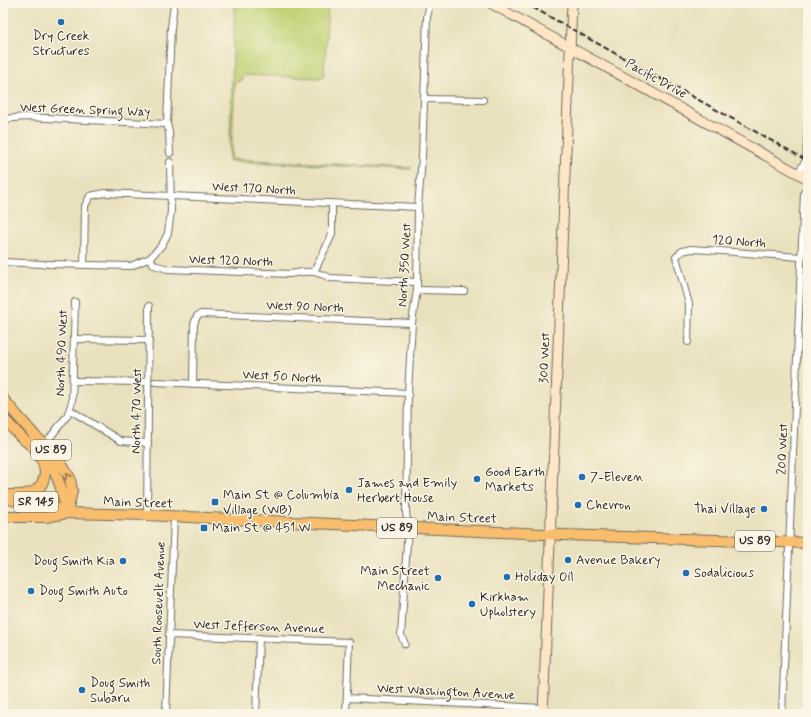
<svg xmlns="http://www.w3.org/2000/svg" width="811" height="717" viewBox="0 0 811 717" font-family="Mynerve,sans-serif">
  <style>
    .green { fill: #c0d275; stroke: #767e50 }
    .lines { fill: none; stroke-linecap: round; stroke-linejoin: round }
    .street-casing { stroke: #6e6b5e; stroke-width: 8 }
    .secondary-casing { stroke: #6e6b5e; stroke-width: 11 }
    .primary-casing { stroke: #6e6b5e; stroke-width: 12 }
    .street { stroke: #fff; stroke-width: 6 }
    .secondary { stroke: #fde5c5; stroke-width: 9 }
    .primary { stroke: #f9be6d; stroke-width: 10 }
    .rail { stroke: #2b2b2b; stroke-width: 2; stroke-dasharray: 6 3; stroke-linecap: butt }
    .oneway { stroke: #92744c }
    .poi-dot { fill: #1f6fb2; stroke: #fcf5e5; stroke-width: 1.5 }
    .labels { text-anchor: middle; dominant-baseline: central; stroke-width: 3; stroke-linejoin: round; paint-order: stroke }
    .shield { fill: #fcf5e5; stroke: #6a6863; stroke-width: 1 }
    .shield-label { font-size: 12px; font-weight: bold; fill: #2b2b2b }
    .poi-label { font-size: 13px; fill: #2b2b2b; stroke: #fcf5e5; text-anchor: start }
    .street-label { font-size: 13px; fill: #2b2b2b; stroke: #fcf5e5 }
  </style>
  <rect width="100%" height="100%" fill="#fcf5e5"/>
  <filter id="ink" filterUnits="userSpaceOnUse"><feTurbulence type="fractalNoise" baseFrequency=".025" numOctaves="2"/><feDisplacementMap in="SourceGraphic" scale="8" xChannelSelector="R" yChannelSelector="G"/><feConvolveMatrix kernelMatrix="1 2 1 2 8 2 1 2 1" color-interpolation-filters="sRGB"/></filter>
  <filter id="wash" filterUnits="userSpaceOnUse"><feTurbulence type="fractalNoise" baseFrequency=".012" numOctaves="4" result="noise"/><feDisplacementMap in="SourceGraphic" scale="16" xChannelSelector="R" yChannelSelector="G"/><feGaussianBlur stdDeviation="0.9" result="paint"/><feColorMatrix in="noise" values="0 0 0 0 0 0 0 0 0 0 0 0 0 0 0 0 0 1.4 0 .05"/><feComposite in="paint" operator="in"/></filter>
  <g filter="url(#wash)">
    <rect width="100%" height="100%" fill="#e9e1bd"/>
    <!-- green -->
    <path class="green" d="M 235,3 L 328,3 L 324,75 L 322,77 L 319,78 L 242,75 L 241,81 L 235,81 L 231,159 L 411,168 L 411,169 L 229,161 Z"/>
  </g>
  <g filter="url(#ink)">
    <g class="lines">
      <!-- street casing -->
      <g class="street-casing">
        <g id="street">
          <path d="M 424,99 L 483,100"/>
          <path d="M 3,119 L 26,117 L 167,124"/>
          <path d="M 170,153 L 169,132 L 167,124 L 171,28 L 174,3"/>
          <path d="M 798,173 L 806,160 L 808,120"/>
          <path d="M 150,258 L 154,265 L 168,269 L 290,274 C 307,271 315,270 330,278 L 417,282"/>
          <path d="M 3,262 L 43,264"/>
          <path d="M 48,264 L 131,266 L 150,258 L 162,245 L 168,233 L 171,211 L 170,162"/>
          <path d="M 84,265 L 85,206 L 90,196 L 105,193 L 418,207"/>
          <path d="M 314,272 L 330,239 L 332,234 L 332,204"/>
          <path d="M 417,290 L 464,291"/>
          <path d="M 73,339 L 149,340"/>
          <path d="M 688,342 L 689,304 L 676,257 L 682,251 L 691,249 C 728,251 765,255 802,257"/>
          <path d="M 73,381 L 148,382"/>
          <path d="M 155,382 L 408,393"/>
          <path d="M 193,384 L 194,324 L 197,316 L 201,314 L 412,323"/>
          <path d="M 70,410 L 121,441 L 148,443"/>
          <path d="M 45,444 L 67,416 L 72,402 L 75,302"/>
          <path d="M 147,515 L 149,306"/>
          <path d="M 169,635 L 349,642 L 346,714"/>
          <path d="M 405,644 L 401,635 L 408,528 L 406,512 L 408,393 L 412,323 L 417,290 L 418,207 L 422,157 L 427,17 L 430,3"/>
          <path d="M 347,698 L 543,708"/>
          <path d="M 166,714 L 174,517"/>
          <path d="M 256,714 L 259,638"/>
          <path d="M 782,714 L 804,193 L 808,186"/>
        </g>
      </g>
      <!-- secondary casing -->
      <g class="secondary-casing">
        <g id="secondary">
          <path d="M 490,3 L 808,179"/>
          <path d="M 543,714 L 572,3"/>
        </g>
      </g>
      <!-- primary casing -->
      <g class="primary-casing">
        <g id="primary">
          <path d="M 3,399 L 36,437 L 45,444 L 56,455 L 70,478 L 72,491 L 67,513"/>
          <path d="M 3,418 L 23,439 L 46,457 L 53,467 L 60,485 L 67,511"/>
          <path d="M 3,495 C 10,495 18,496 26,494 C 44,491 50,472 40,457"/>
          <path d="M 12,500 L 45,503 L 67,513"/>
          <path d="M 3,517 L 46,517 L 67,513 L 147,515 L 563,535 L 808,543"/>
        </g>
      </g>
      <!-- street -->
      <use href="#street" class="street"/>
      <!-- secondary -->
      <use href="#secondary" class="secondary"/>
      <!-- primary -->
      <use href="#primary" class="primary"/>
      <!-- rail -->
      <path class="rail" d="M 525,3 L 808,161"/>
    </g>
    <!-- one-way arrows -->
    <defs><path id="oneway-chevron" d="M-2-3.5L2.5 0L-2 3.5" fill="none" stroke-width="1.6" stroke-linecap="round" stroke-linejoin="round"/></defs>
    <use class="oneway" href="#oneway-chevron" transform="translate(68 476) rotate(-115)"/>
  </g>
  <!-- markers -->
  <g class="poi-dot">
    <circle cx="61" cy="22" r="4"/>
    <circle cx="582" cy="477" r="4"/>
    <circle cx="477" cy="479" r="4"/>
    <circle cx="349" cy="490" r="4"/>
    <rect x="211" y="498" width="8" height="8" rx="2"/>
    <circle cx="578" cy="505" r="4"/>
    <circle cx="764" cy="509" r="4"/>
    <rect x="200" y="524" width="8" height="8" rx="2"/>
    <circle cx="568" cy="560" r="4"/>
    <circle cx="123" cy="561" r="4"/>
    <circle cx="686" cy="573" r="4"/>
    <circle cx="507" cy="577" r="4"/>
    <circle cx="438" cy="578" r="4"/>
    <circle cx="31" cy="591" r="4"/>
    <circle cx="472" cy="604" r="4"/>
    <circle cx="82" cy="690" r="4"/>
  </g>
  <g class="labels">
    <!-- shield labels -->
    <g class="shield">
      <rect x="31" y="440" width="40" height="20" rx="3"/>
      <rect x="14" y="492" width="44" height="20" rx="3"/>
      <rect x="377" y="518" width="40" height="20" rx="3"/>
      <rect x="735" y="531" width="40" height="20" rx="3"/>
    </g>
    <g class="shield-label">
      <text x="51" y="450">US 89</text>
      <text x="36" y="502">SR 145</text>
      <text x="397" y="528">US 89</text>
      <text x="755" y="541">US 89</text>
    </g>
    <!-- poi labels -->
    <g class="poi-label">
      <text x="61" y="36" text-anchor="middle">Dry Creek<tspan x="61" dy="15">Structures</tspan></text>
      <text x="485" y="472">Good Earth<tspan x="485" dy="15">Markets</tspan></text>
      <text x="590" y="477">7-Eleven</text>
      <text x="357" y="483">James and Emily<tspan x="357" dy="15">Herbert House</tspan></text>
      <text x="223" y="495">Main St @ Columbia<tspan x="223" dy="15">Village (WB)</tspan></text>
      <text x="586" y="505">Chevron</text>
      <text x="756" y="509" text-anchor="end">Thai Village</text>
      <text x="212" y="528">Main St @ 451 W</text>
      <text x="576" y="560">Avenue Bakery</text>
      <text x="115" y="561" text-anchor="end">Doug Smith Kia</text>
      <text x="430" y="571" text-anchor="end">Main Street<tspan x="430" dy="15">Mechanic</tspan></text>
      <text x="694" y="573">Sodalicious</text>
      <text x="515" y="577">Holiday Oil</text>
      <text x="39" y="591">Doug Smith Auto</text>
      <text x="480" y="597">Kirkham<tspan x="480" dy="15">Upholstery</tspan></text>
      <text x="90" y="683">Doug Smith<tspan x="90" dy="15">Subaru</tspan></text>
    </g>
    <!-- street labels -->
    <g class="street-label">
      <text transform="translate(656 79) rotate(29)">Pacific Drive</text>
      <text transform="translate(85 110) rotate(2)">West Green Spring Way</text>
      <text transform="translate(254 189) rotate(3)">West 170 North</text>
      <text transform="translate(739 242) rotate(4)">120 North</text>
      <text transform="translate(231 261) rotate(2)">West 120 North</text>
      <text transform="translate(405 265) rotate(-87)">North 350 West</text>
      <text transform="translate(305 307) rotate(2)">West 90 North</text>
      <text transform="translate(62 353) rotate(-88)">North 490 West</text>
      <text transform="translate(545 358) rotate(-88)">300 West</text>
      <text transform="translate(282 377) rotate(3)">West 50 North</text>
      <text transform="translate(137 411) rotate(-89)">North 470 West</text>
      <text transform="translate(783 449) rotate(-88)">200 West</text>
      <text transform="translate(138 503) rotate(2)">Main Street</text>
      <text transform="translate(462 518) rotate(2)">Main Street</text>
      <text transform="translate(159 603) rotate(-88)">South Roosevelt Avenue</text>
      <text transform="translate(259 627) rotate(2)">West Jefferson Avenue</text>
      <text transform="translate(446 692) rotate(3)">West Washington Avenue</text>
    </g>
  </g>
  <!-- margin -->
  <rect width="811" height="717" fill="none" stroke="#fcf5e5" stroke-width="16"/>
</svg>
